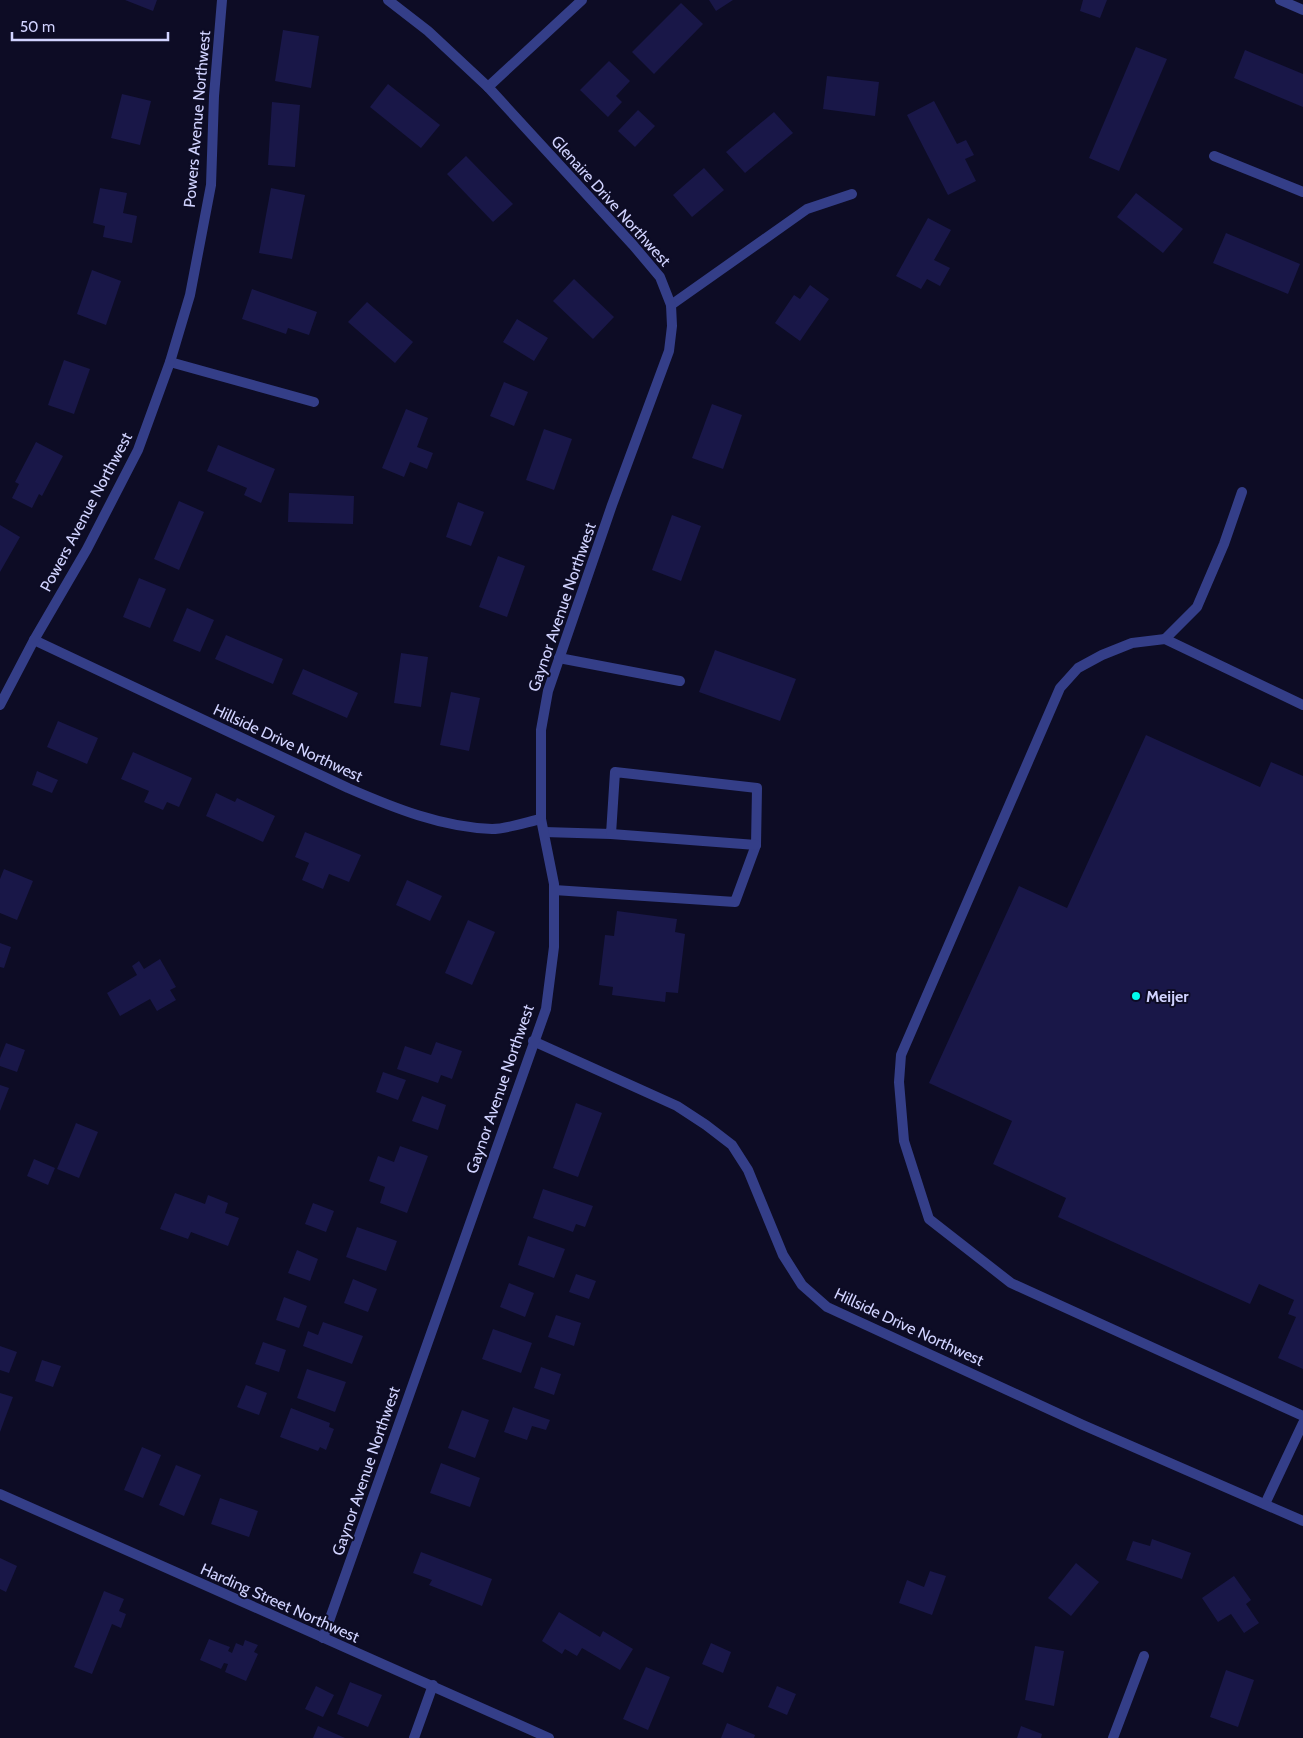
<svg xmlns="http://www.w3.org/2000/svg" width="1303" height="1738" viewBox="0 0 1303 1738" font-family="Cabin,sans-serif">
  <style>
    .building { fill: #191748 }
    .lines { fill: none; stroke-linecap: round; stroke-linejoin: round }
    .lane { stroke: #343e88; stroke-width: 10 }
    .street { stroke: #343e88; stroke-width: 10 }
    .poi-dot { fill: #00fced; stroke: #0d0c25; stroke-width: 2 }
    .labels { text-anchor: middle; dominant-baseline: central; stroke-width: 4; stroke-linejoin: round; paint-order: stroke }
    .street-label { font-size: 16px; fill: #d1d3ff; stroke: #0d0c25 }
    .poi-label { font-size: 16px; font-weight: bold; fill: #d1d3ff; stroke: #0d0c25; text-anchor: start }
  </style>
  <rect width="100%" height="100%" fill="#0d0c25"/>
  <!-- building -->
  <g class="building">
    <path d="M 125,0 L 157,0 L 153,11 Z"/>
    <path d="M 709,0 L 733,0 L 716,11 Z"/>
    <path d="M 1083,0 L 1107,0 L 1100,18 L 1080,11 Z"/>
    <path d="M 681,3 L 703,24 L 654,74 L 632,52 Z"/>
    <path d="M 283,30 L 319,36 L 311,88 L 275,81 Z"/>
    <path d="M 1136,47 L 1167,59 L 1119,171 L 1089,158 Z"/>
    <path d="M 1245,50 L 1303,74 L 1303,107 L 1234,78 Z"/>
    <path d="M 609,61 L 630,81 L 616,96 L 622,102 L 608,117 L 580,90 Z"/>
    <path d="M 827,76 L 879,82 L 875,116 L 823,109 Z"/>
    <path d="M 388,84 L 440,125 L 421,148 L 370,107 Z"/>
    <path d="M 122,94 L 151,101 L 140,145 L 111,138 Z"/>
    <path d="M 934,101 L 957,144 L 966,140 L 974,155 L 965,159 L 976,181 L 948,195 L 907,115 Z"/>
    <path d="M 272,102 L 300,105 L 295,167 L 268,165 Z"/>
    <path d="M 638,110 L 655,126 L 635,147 L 618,131 Z"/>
    <path d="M 774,112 L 793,133 L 745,173 L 726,152 Z"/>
    <path d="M 466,156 L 513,204 L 493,222 L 447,174 Z"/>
    <path d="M 704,168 L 724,190 L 692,217 L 673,195 Z"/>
    <path d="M 100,188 L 127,193 L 123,213 L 137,216 L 132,243 L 103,237 L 105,226 L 93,223 Z"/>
    <path d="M 271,188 L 305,195 L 292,259 L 259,253 Z"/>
    <path d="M 1136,193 L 1183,229 L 1163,253 L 1117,217 Z"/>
    <path d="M 928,218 L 951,230 L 934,260 L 950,268 L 940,286 L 927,279 L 921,289 L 896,276 Z"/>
    <path d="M 1226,233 L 1300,264 L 1288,294 L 1213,263 Z"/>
    <path d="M 92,270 L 121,281 L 106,325 L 77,314 Z"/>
    <path d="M 574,279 L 614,317 L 593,339 L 553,301 Z"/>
    <path d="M 810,285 L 829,299 L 800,341 L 775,323 L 794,295 L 800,299 Z"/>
    <path d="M 252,289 L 317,312 L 309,335 L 288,328 L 286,334 L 242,319 Z"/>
    <path d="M 367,302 L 413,342 L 395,363 L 348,322 Z"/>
    <path d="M 517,319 L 548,338 L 534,361 L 503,342 Z"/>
    <path d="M 64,360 L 90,369 L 74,414 L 48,405 Z"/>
    <path d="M 504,382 L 528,392 L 514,426 L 490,416 Z"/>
    <path d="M 712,404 L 742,415 L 723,469 L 692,458 Z"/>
    <path d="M 406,409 L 428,418 L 417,447 L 433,453 L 427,469 L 410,462 L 404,477 L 382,468 Z"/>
    <path d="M 544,429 L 572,439 L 554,490 L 526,480 Z"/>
    <path d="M 36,442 L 63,456 L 42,496 L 39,494 L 32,508 L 12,498 L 19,484 L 15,482 Z"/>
    <path d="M 218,445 L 275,469 L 261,503 L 244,495 L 247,488 L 207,471 Z"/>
    <path d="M 289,493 L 354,496 L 353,524 L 288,522 Z"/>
    <path d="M 179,501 L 204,512 L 179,570 L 154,559 Z"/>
    <path d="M 458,502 L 484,512 L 471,546 L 446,537 Z"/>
    <path d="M 672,515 L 701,526 L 681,581 L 652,570 Z"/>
    <path d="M 0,525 L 20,537 L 0,572 Z"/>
    <path d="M 498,556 L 525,566 L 507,617 L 479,607 Z"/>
    <path d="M 139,578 L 166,589 L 150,628 L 123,617 Z"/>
    <path d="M 187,608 L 214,620 L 200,652 L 173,641 Z"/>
    <path d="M 226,635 L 283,659 L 273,684 L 215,659 Z"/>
    <path d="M 715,650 L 796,679 L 780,721 L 699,692 Z"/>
    <path d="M 401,653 L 428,657 L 421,707 L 394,703 Z"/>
    <path d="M 303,669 L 358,693 L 347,718 L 292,694 Z"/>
    <path d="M 451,692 L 480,698 L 469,751 L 440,745 Z"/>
    <path d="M 58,721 L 98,738 L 87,764 L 47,747 Z"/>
    <path d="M 1146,735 L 1260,787 L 1271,762 L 1303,776 L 1303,1369 L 1278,1358 L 1296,1317 L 1288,1314 L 1294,1300 L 1259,1284 L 1250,1304 L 1058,1217 L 1066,1198 L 993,1164 L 1012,1121 L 929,1083 L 1019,886 L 1067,908 Z"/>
    <path d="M 133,752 L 192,778 L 179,807 L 167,802 L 163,810 L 144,802 L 149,791 L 121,779 Z"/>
    <path d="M 37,771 L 58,780 L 52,793 L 32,785 Z"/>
    <path d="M 216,793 L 235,802 L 237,798 L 275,816 L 263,842 L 206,816 Z"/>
    <path d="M 305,832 L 361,855 L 349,882 L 329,874 L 323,889 L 302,880 L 309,863 L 295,857 Z"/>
    <path d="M 4,869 L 33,881 L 17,920 L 0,913 L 0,879 Z"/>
    <path d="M 407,880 L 442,896 L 430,921 L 396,905 Z"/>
    <path d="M 617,911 L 677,919 L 675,932 L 685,934 L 678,993 L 666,992 L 665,1002 L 612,995 L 613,987 L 599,985 L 605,935 L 614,936 Z"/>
    <path d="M 468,920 L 495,932 L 472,985 L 445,973 Z"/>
    <path d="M 0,943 L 11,947 L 4,968 L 0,967 Z"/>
    <path d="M 160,959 L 176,987 L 170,990 L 176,1000 L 157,1011 L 150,999 L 120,1016 L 107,993 L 137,975 L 132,966 L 139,961 L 144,969 Z"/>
    <path d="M 436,1042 L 462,1051 L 452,1079 L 441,1075 L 438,1083 L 397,1069 L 405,1046 L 431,1055 Z"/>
    <path d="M 6,1043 L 25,1050 L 17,1072 L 0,1066 L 0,1058 Z"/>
    <path d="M 383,1072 L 406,1080 L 398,1100 L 376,1092 Z"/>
    <path d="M 0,1085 L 9,1088 L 0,1111 Z"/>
    <path d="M 422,1096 L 446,1105 L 438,1130 L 412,1121 Z"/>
    <path d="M 576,1103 L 602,1113 L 578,1177 L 553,1168 Z"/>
    <path d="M 76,1123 L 98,1132 L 79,1178 L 57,1169 Z"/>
    <path d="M 400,1146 L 428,1156 L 407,1213 L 380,1203 L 385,1187 L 369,1181 L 378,1156 L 394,1162 Z"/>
    <path d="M 34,1159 L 55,1168 L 48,1185 L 27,1176 Z"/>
    <path d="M 543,1189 L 593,1206 L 585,1227 L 576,1224 L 573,1232 L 533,1218 Z"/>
    <path d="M 175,1193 L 205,1204 L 208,1195 L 228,1203 L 225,1213 L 239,1218 L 228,1246 L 191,1232 L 188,1239 L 160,1229 Z"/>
    <path d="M 313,1203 L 334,1211 L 326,1232 L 305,1224 Z"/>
    <path d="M 357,1227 L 397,1241 L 386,1271 L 346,1257 Z"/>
    <path d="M 528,1236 L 565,1249 L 554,1278 L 518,1265 Z"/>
    <path d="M 297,1250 L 318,1259 L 310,1281 L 288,1273 Z"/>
    <path d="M 576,1274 L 596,1281 L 589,1299 L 569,1292 Z"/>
    <path d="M 353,1279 L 377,1289 L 368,1312 L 344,1303 Z"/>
    <path d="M 509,1283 L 534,1293 L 525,1317 L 500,1307 Z"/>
    <path d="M 284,1297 L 307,1306 L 299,1328 L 276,1320 Z"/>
    <path d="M 556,1315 L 581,1323 L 574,1346 L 548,1337 Z"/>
    <path d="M 323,1322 L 363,1336 L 352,1364 L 303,1346 L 308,1331 L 318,1335 Z"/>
    <path d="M 493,1329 L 532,1343 L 521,1373 L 482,1359 Z"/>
    <path d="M 263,1342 L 286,1350 L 279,1372 L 255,1364 Z"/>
    <path d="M 0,1346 L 17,1352 L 9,1373 L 0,1370 Z"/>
    <path d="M 42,1360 L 61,1366 L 53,1387 L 35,1381 Z"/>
    <path d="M 541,1367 L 561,1374 L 554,1395 L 534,1388 Z"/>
    <path d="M 307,1369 L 346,1382 L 335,1412 L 297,1398 Z"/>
    <path d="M 246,1385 L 267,1393 L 259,1415 L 237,1407 Z"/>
    <path d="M 0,1393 L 13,1397 L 0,1432 Z"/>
    <path d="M 513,1407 L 550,1420 L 546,1430 L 532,1426 L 527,1440 L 504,1432 Z"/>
    <path d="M 291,1408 L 330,1423 L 329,1427 L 334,1429 L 326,1450 L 320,1447 L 318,1451 L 280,1437 Z"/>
    <path d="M 462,1410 L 489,1420 L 475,1458 L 448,1448 Z"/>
    <path d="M 142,1447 L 161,1455 L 143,1498 L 124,1490 Z"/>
    <path d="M 441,1463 L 480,1478 L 470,1507 L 430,1493 Z"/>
    <path d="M 176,1465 L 201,1475 L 184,1516 L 159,1505 Z"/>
    <path d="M 220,1498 L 258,1511 L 249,1537 L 211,1524 Z"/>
    <path d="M 1152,1539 L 1191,1553 L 1182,1579 L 1126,1560 L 1133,1541 L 1150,1546 Z"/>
    <path d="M 421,1552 L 492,1579 L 482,1606 L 429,1585 L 432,1580 L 413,1573 Z"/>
    <path d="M 0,1558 L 17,1566 L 6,1592 L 0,1589 Z"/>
    <path d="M 1076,1563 L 1099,1582 L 1071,1616 L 1048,1598 Z"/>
    <path d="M 930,1571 L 946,1576 L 932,1615 L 899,1603 L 907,1580 L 924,1587 Z"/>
    <path d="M 1234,1576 L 1251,1600 L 1246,1604 L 1259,1623 L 1244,1633 L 1231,1614 L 1218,1622 L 1202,1598 Z"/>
    <path d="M 104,1591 L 124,1599 L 119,1611 L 126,1614 L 121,1628 L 112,1624 L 92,1674 L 74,1667 Z"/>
    <path d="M 559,1612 L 600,1637 L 603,1631 L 633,1649 L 620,1670 L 582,1648 L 577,1656 L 565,1649 L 562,1654 L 542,1641 Z"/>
    <path d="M 209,1639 L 230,1647 L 228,1651 L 232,1653 L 236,1643 L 243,1646 L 245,1640 L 258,1645 L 254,1652 L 258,1654 L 246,1681 L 225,1672 L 228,1664 L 224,1663 L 221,1669 L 200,1660 Z"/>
    <path d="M 711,1643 L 731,1652 L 723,1673 L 702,1664 Z"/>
    <path d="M 1035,1646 L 1064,1651 L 1054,1706 L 1025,1700 Z"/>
    <path d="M 646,1667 L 670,1677 L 648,1730 L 623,1719 Z"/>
    <path d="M 1226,1670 L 1254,1680 L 1238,1727 L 1210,1717 Z"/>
    <path d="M 350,1682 L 382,1695 L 368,1727 L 337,1714 Z"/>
    <path d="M 316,1686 L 334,1695 L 323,1717 L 305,1709 Z"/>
    <path d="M 777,1686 L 796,1694 L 787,1715 L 768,1707 Z"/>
    <path d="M 727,1723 L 755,1735 L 754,1738 L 721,1738 Z"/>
    <path d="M 318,1726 L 345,1738 L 313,1738 Z"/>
    <path d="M 1021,1726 L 1042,1734 L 1041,1738 L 1017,1738 Z"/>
  </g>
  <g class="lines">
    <!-- lane -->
    <g class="lane">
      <path d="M 1165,639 L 1197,607 L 1224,544 L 1242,492"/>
      <path d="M 559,658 L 680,681"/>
      <path d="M 1303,705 L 1165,639 L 1132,643 L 1102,655 L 1078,668 L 1060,688 L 901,1055 L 899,1082 L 904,1141 L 929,1219 L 1011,1283 L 1303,1416"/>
      <path d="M 544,832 L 611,834 L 615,772 L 757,788 L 756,845 L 735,902 L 554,890"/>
      <path d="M 611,834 L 756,845"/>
      <path d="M 1265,1504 L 1303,1423"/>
    </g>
    <!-- street -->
    <g class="street">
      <path d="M 1280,0 L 1303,10"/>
      <path d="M 488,87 L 582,0"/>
      <path d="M 1214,156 L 1303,192"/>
      <path d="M 671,305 L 807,209 L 852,194"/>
      <path d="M 170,362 L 314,402"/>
      <path d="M 34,640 L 348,788 C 394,808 441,827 492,829 C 507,829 527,822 541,819"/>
      <path d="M 0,705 L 34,640 L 87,549 L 138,450 L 170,362 L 190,295 L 211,185 L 214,96 L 222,0"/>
      <path d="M 533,1041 L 677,1106 L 706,1125 L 732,1145 L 748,1170 L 783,1255 L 802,1285 L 827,1307 L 1083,1425 L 1303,1521"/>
      <path d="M 0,1494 L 549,1738"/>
      <path d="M 323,1638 L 546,1009 L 554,947 L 554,884 L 541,819 L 541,730 L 548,691 L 612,505 L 669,351 L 672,326 L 671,305 L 660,277 L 633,245 L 488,87 L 428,31 L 388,0"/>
      <path d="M 414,1738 L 433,1685"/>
      <path d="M 1113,1738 L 1144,1656"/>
    </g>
  </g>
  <!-- markers -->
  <circle class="poi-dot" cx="1136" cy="996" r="5"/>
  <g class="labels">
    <!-- street labels -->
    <g class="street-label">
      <text transform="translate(197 119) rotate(-85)">Powers Avenue Northwest</text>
      <text transform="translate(611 201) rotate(48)">Glenaire Drive Northwest</text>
      <text transform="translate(86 512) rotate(-62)">Powers Avenue Northwest</text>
      <text transform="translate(562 607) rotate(-71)">Gaynor Avenue Northwest</text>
      <text transform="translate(288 743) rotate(25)">Hillside Drive Northwest</text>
      <text transform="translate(500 1089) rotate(-71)">Gaynor Avenue Northwest</text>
      <text transform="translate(909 1327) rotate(25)">Hillside Drive Northwest</text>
      <text transform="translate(366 1471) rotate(-71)">Gaynor Avenue Northwest</text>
      <text transform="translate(280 1603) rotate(24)">Harding Street Northwest</text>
    </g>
    <!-- poi labels -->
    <g class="poi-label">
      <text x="1146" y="996">Meijer</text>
    </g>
  </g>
  <!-- scale -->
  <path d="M12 32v8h156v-8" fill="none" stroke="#d1d3ff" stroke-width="2.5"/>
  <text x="20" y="32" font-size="15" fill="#d1d3ff" stroke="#0d0c25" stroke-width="4" paint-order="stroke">50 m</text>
</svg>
